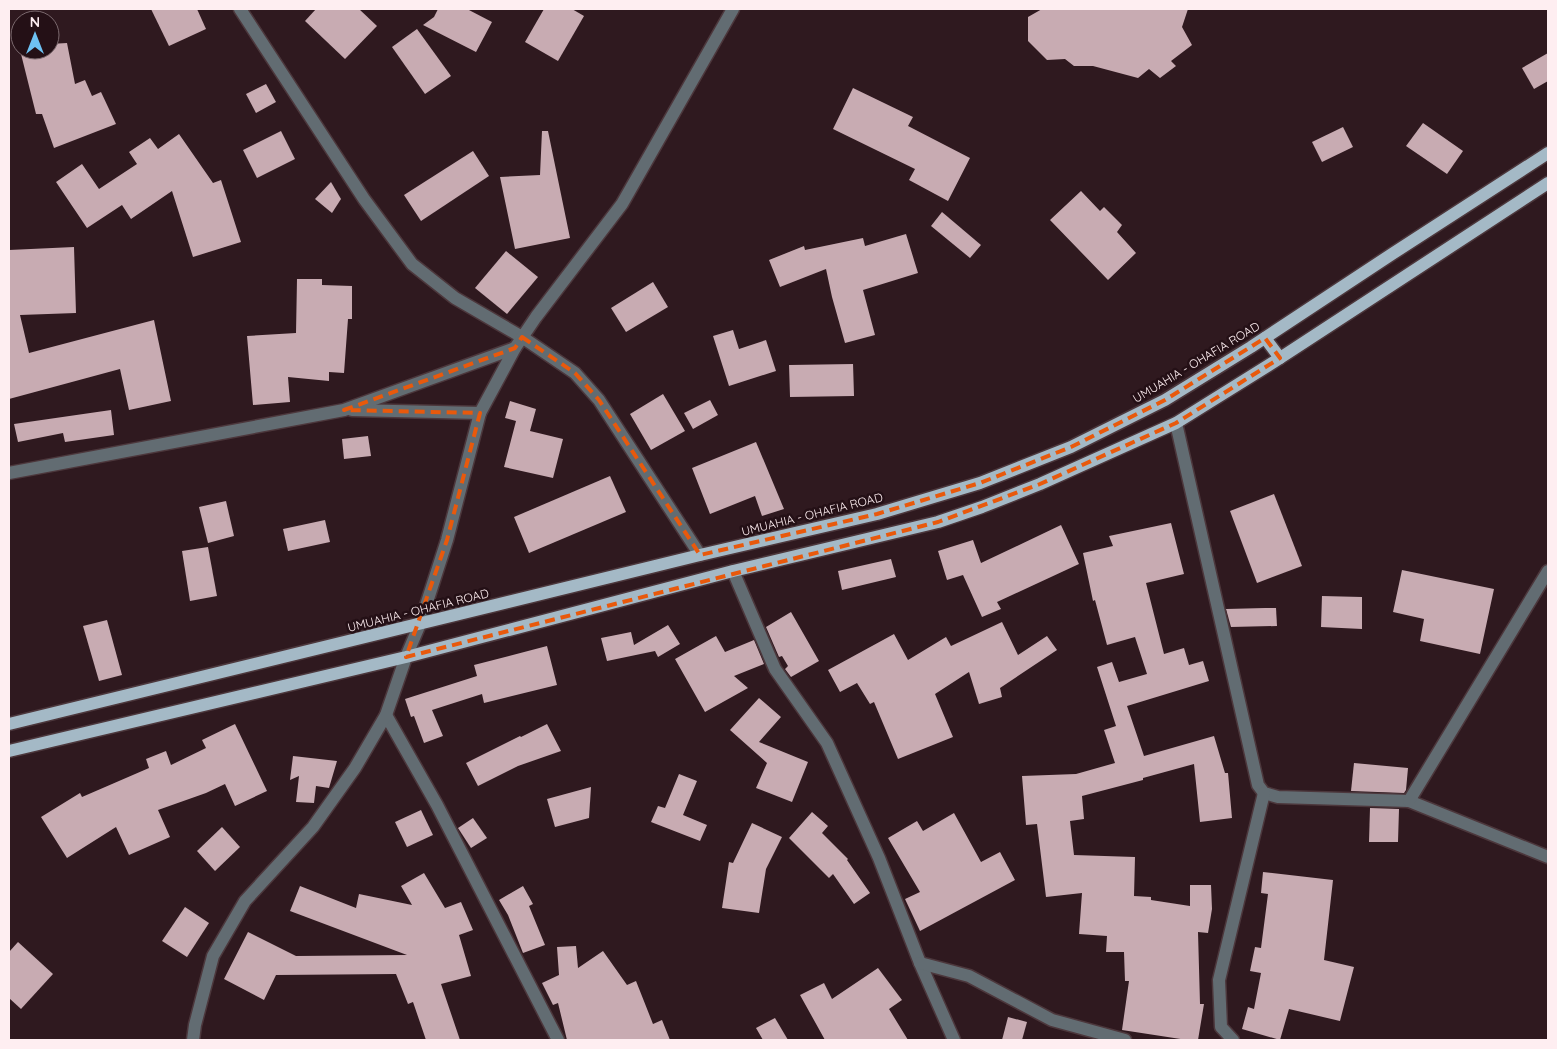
<svg xmlns="http://www.w3.org/2000/svg" width="1557" height="1049" viewBox="0 0 1557 1049" font-family="Quicksand,sans-serif">
  <style>
    .building { fill: #c8abb2 }
    .lines { fill: none; stroke-linecap: round; stroke-linejoin: round }
    .minor-casing { stroke: #4c373c; stroke-width: 15 }
    .major-casing { stroke: #4c373c; stroke-width: 15 }
    .minor { stroke: #626c72; stroke-width: 12 }
    .major { stroke: #a4b9c6; stroke-width: 12 }
    .marked { fill: none; stroke: #e8590c; stroke-width: 4; stroke-dasharray: 10 6; stroke-linejoin: round }
    .labels { text-anchor: middle; dominant-baseline: central; stroke-width: 5; stroke-linejoin: round; paint-order: stroke }
    .street-label { font-size: 12px; fill: #feeef1; stroke: #241016 }
  </style>
  <rect width="100%" height="100%" fill="#2f191f"/>
  <!-- building -->
  <g class="building">
    <path d="M 151,9 L 197,9 L 206,29 L 169,46 Z"/>
    <path d="M 316,9 L 359,9 L 377,26 L 345,59 L 305,21 Z"/>
    <path d="M 438,9 L 467,9 L 492,22 L 476,52 L 423,25 L 434,17 Z"/>
    <path d="M 544,9 L 572,9 L 584,16 L 558,61 L 525,42 Z"/>
    <path d="M 1042,9 L 1188,9 L 1182,27 L 1192,45 L 1171,61 L 1176,66 L 1160,78 L 1149,69 L 1138,78 L 1093,66 L 1074,66 L 1065,59 L 1047,60 L 1028,41 L 1028,17 Z"/>
    <path d="M 417,29 L 451,76 L 425,94 L 392,47 Z"/>
    <path d="M 67,43 L 75,84 L 85,80 L 92,96 L 101,92 L 116,124 L 54,148 L 42,114 L 36,114 L 20,50 L 50,50 L 50,44 Z"/>
    <path d="M 1548,53 L 1548,81 L 1534,89 L 1522,68 Z"/>
    <path d="M 266,84 L 276,102 L 256,113 L 246,94 Z"/>
    <path d="M 853,88 L 913,117 L 908,126 L 970,158 L 948,201 L 909,180 L 915,169 L 833,129 Z"/>
    <path d="M 1423,123 L 1463,151 L 1447,174 L 1406,146 Z"/>
    <path d="M 1343,127 L 1353,147 L 1322,162 L 1312,142 Z"/>
    <path d="M 281,131 L 295,159 L 257,178 L 243,150 Z"/>
    <path d="M 542,131 L 548,131 L 570,238 L 515,249 L 500,177 L 540,175 Z"/>
    <path d="M 179,134 L 213,183 L 221,180 L 241,242 L 193,257 L 172,191 L 131,219 L 122,205 L 87,228 L 56,182 L 82,164 L 99,189 L 137,164 L 129,152 L 150,138 L 158,149 Z"/>
    <path d="M 473,151 L 489,176 L 421,221 L 404,195 Z"/>
    <path d="M 331,182 L 341,199 L 332,213 L 315,199 Z"/>
    <path d="M 1081,191 L 1100,211 L 1104,207 L 1122,225 L 1117,232 L 1136,253 L 1108,280 L 1050,220 Z"/>
    <path d="M 942,212 L 981,245 L 970,258 L 931,226 Z"/>
    <path d="M 906,234 L 918,273 L 863,290 L 875,335 L 845,343 L 832,297 L 826,269 L 780,287 L 769,260 L 804,246 L 805,250 L 863,238 L 865,246 Z"/>
    <path d="M 74,247 L 76,313 L 20,315 L 29,353 L 154,320 L 171,401 L 129,410 L 120,369 L 9,399 L 9,250 Z"/>
    <path d="M 506,251 L 538,277 L 507,314 L 475,288 Z"/>
    <path d="M 297,279 L 322,279 L 322,285 L 352,286 L 352,319 L 348,319 L 344,373 L 329,372 L 329,381 L 288,377 L 290,402 L 253,405 L 247,336 L 296,333 Z"/>
    <path d="M 653,282 L 668,307 L 626,332 L 611,308 Z"/>
    <path d="M 733,330 L 739,349 L 766,340 L 776,371 L 729,386 L 713,336 Z"/>
    <path d="M 853,364 L 854,396 L 790,397 L 789,365 Z"/>
    <path d="M 663,394 L 685,431 L 651,450 L 630,414 Z"/>
    <path d="M 710,400 L 718,415 L 693,429 L 684,413 Z"/>
    <path d="M 510,401 L 536,409 L 530,431 L 563,439 L 553,478 L 504,467 L 516,421 L 505,418 Z"/>
    <path d="M 111,410 L 114,435 L 65,442 L 63,433 L 18,442 L 14,424 Z"/>
    <path d="M 368,436 L 371,456 L 344,459 L 342,439 Z"/>
    <path d="M 756,442 L 784,509 L 762,516 L 755,496 L 710,514 L 692,468 Z"/>
    <path d="M 610,476 L 626,512 L 529,553 L 514,517 Z"/>
    <path d="M 1274,494 L 1302,566 L 1257,583 L 1230,511 Z"/>
    <path d="M 226,501 L 234,536 L 208,543 L 199,507 Z"/>
    <path d="M 325,520 L 330,542 L 288,551 L 283,529 Z"/>
    <path d="M 1171,523 L 1184,574 L 1146,583 L 1164,654 L 1184,648 L 1189,665 L 1203,661 L 1209,681 L 1127,706 L 1144,756 L 1214,736 L 1225,773 L 1228,773 L 1232,818 L 1200,822 L 1194,764 L 1143,778 L 1143,780 L 1082,796 L 1084,819 L 1070,821 L 1074,855 L 1135,857 L 1134,896 L 1151,897 L 1151,900 L 1190,906 L 1190,885 L 1211,885 L 1212,909 L 1208,933 L 1198,932 L 1200,1004 L 1204,1004 L 1198,1040 L 1187,1040 L 1122,1030 L 1129,981 L 1125,981 L 1124,952 L 1106,952 L 1107,936 L 1079,934 L 1082,893 L 1046,897 L 1037,824 L 1026,825 L 1022,776 L 1076,774 L 1115,763 L 1104,730 L 1116,726 L 1097,667 L 1112,662 L 1119,682 L 1147,674 L 1135,637 L 1107,645 L 1095,600 L 1093,601 L 1083,553 L 1113,546 L 1109,536 Z"/>
    <path d="M 1061,525 L 1079,564 L 997,602 L 1001,609 L 982,617 L 963,575 L 947,580 L 938,551 L 973,540 L 981,563 Z"/>
    <path d="M 208,547 L 217,596 L 190,601 L 182,551 Z"/>
    <path d="M 891,559 L 896,577 L 842,590 L 838,571 Z"/>
    <path d="M 1402,570 L 1494,589 L 1480,654 L 1420,641 L 1424,619 L 1393,612 Z"/>
    <path d="M 1322,596 L 1362,597 L 1362,629 L 1321,627 Z"/>
    <path d="M 1265,608 L 1276,608 L 1277,626 L 1231,627 L 1226,609 Z"/>
    <path d="M 791,612 L 819,661 L 791,677 L 785,669 L 788,666 L 782,656 L 779,657 L 766,627 Z"/>
    <path d="M 107,620 L 122,675 L 99,681 L 83,626 Z"/>
    <path d="M 1002,622 L 1018,655 L 1047,636 L 1057,650 L 1000,688 L 1002,697 L 979,704 L 969,672 L 935,694 L 953,737 L 898,759 L 874,702 L 870,704 L 857,683 L 840,692 L 828,670 L 894,634 L 908,660 L 946,637 L 951,646 Z"/>
    <path d="M 668,625 L 680,644 L 658,657 L 655,651 L 607,661 L 601,638 L 631,632 L 634,645 Z"/>
    <path d="M 716,636 L 725,652 L 754,640 L 764,664 L 734,676 L 748,688 L 705,712 L 675,659 Z"/>
    <path d="M 547,646 L 557,685 L 484,703 L 482,694 L 432,710 L 443,736 L 424,743 L 414,716 L 411,717 L 405,699 L 477,676 L 474,665 Z"/>
    <path d="M 759,698 L 781,717 L 759,742 L 808,762 L 792,802 L 756,788 L 767,763 L 730,730 Z"/>
    <path d="M 235,724 L 267,791 L 235,806 L 225,784 L 206,793 L 158,810 L 170,837 L 129,855 L 116,827 L 67,858 L 41,817 L 80,793 L 82,797 L 149,768 L 146,759 L 166,751 L 171,765 L 206,748 L 202,740 Z"/>
    <path d="M 547,724 L 561,751 L 518,766 L 478,786 L 466,763 L 520,736 L 521,737 Z"/>
    <path d="M 293,756 L 337,761 L 329,788 L 316,786 L 314,803 L 296,802 L 299,776 L 290,780 Z"/>
    <path d="M 1354,763 L 1408,768 L 1406,790 L 1404,793 L 1351,791 Z"/>
    <path d="M 679,774 L 697,781 L 683,815 L 707,825 L 700,841 L 651,822 L 658,806 L 665,808 Z"/>
    <path d="M 591,787 L 589,818 L 555,827 L 547,799 Z"/>
    <path d="M 1370,808 L 1399,809 L 1398,842 L 1369,842 Z"/>
    <path d="M 421,810 L 433,835 L 407,847 L 395,822 Z"/>
    <path d="M 812,812 L 828,826 L 822,833 L 848,859 L 847,860 L 870,893 L 854,904 L 833,874 L 829,878 L 789,838 Z"/>
    <path d="M 954,813 L 981,862 L 1000,852 L 1015,880 L 920,931 L 905,899 L 920,892 L 888,838 L 917,821 L 923,831 Z"/>
    <path d="M 473,818 L 487,838 L 471,848 L 458,828 Z"/>
    <path d="M 752,823 L 782,837 L 766,869 L 759,913 L 722,908 L 729,862 L 733,863 Z"/>
    <path d="M 222,827 L 240,847 L 215,871 L 197,851 Z"/>
    <path d="M 1263,872 L 1333,880 L 1324,960 L 1354,967 L 1340,1021 L 1289,1009 L 1280,1040 L 1242,1029 L 1248,1007 L 1254,1009 L 1261,973 L 1250,971 L 1255,947 L 1261,948 L 1268,894 L 1261,893 Z"/>
    <path d="M 424,873 L 445,908 L 461,902 L 473,930 L 459,935 L 471,976 L 441,984 L 460,1040 L 426,1040 L 413,1002 L 408,1004 L 396,974 L 276,975 L 264,1000 L 224,979 L 248,932 L 296,956 L 407,955 L 290,911 L 300,886 L 356,908 L 359,894 L 412,905 L 401,886 Z"/>
    <path d="M 523,886 L 533,904 L 529,906 L 545,945 L 523,953 L 508,915 L 499,900 Z"/>
    <path d="M 185,907 L 209,923 L 187,957 L 162,941 Z"/>
    <path d="M 18,942 L 53,974 L 21,1009 L 9,998 L 9,952 Z"/>
    <path d="M 576,946 L 578,968 L 603,951 L 627,985 L 636,981 L 653,1024 L 662,1020 L 670,1040 L 567,1040 L 558,1003 L 553,1005 L 542,983 L 559,975 L 557,947 Z"/>
    <path d="M 878,968 L 902,1000 L 889,1009 L 908,1040 L 825,1040 L 800,995 L 824,983 L 832,999 Z"/>
    <path d="M 1008,1017 L 1027,1022 L 1022,1040 L 1002,1040 Z"/>
    <path d="M 775,1018 L 788,1040 L 763,1040 L 756,1028 Z"/>
  </g>
  <g class="lines">
    <!-- minor casing -->
    <g class="minor-casing">
      <g id="minor">
        <path d="M 240,9 L 364,199 L 412,264 L 455,298 L 522,337 L 575,373 L 599,400 L 700,555"/>
        <path d="M 352,410 L 480,413"/>
        <path d="M 1176,423 L 1258,785 L 1264,793 L 1278,797 L 1409,801 L 1548,857"/>
        <path d="M 9,473 L 344,410 L 515,348"/>
        <path d="M 733,571 L 775,669 L 827,743 L 879,858 L 920,963 L 954,1040"/>
        <path d="M 386,715 L 437,805 L 558,1040"/>
        <path d="M 1409,801 L 1548,571"/>
        <path d="M 920,963 L 969,976 L 1052,1020 L 1125,1040"/>
        <path d="M 193,1040 L 195,1025 L 213,956 L 245,901 L 313,827 L 355,768 L 386,715 L 406,657 L 420,624 L 447,540 L 480,413 L 515,348 L 536,317 L 622,204 L 733,9"/>
        <path d="M 1233,1040 L 1221,1027 L 1219,980 L 1264,793"/>
      </g>
    </g>
    <!-- major casing -->
    <g class="major-casing">
      <g id="major">
        <path d="M 1265,338 L 1280,358"/>
        <path d="M 9,724 L 700,555 L 877,514 L 980,483 L 1071,447 L 1165,400 L 1251,347 L 1392,254 L 1548,153"/>
        <path d="M 9,751 L 406,657 L 733,571 L 938,522 L 982,507 L 1040,484 L 1176,423 L 1277,360 L 1548,183"/>
      </g>
    </g>
    <!-- minor -->
    <use href="#minor" class="minor"/>
    <!-- major -->
    <use href="#major" class="major"/>
  </g>
  <!-- marked area -->
  <path class="marked" d="M 522,337 L 575,373 L 599,400 L 700,555 L 877,514 L 980,483 L 1071,447 L 1165,400 L 1265,338 L 1280,358 L 1176,423 L 1040,484 L 938,522 L 406,657 L 447,540 L 480,413 L 344,410 L 515,348 Z"/>
  <g class="labels">
    <!-- street labels -->
    <g class="street-label">
      <text transform="translate(1196 362) rotate(-31)">UMUAHIA - OHAFIA ROAD</text>
      <text transform="translate(812 514) rotate(-14)">UMUAHIA - OHAFIA ROAD</text>
      <text transform="translate(418 610) rotate(-14)">UMUAHIA - OHAFIA ROAD</text>
    </g>
  </g>
  <!-- border -->
  <rect width="1557" height="1049" fill="none" stroke="#feeef1" stroke-width="20"/>
  <!-- north arrow -->
  <g transform="translate(35 35)"><circle r="24" fill="#241016" stroke="#7b696e"/>
  <path d="M0-4L9 19L0 12L-9 19Z" fill="#6ec2f3"/>
  <text y="-8" font-size="14" font-weight="bold" text-anchor="middle" fill="#feeef1">N</text>
  </g>
</svg>
